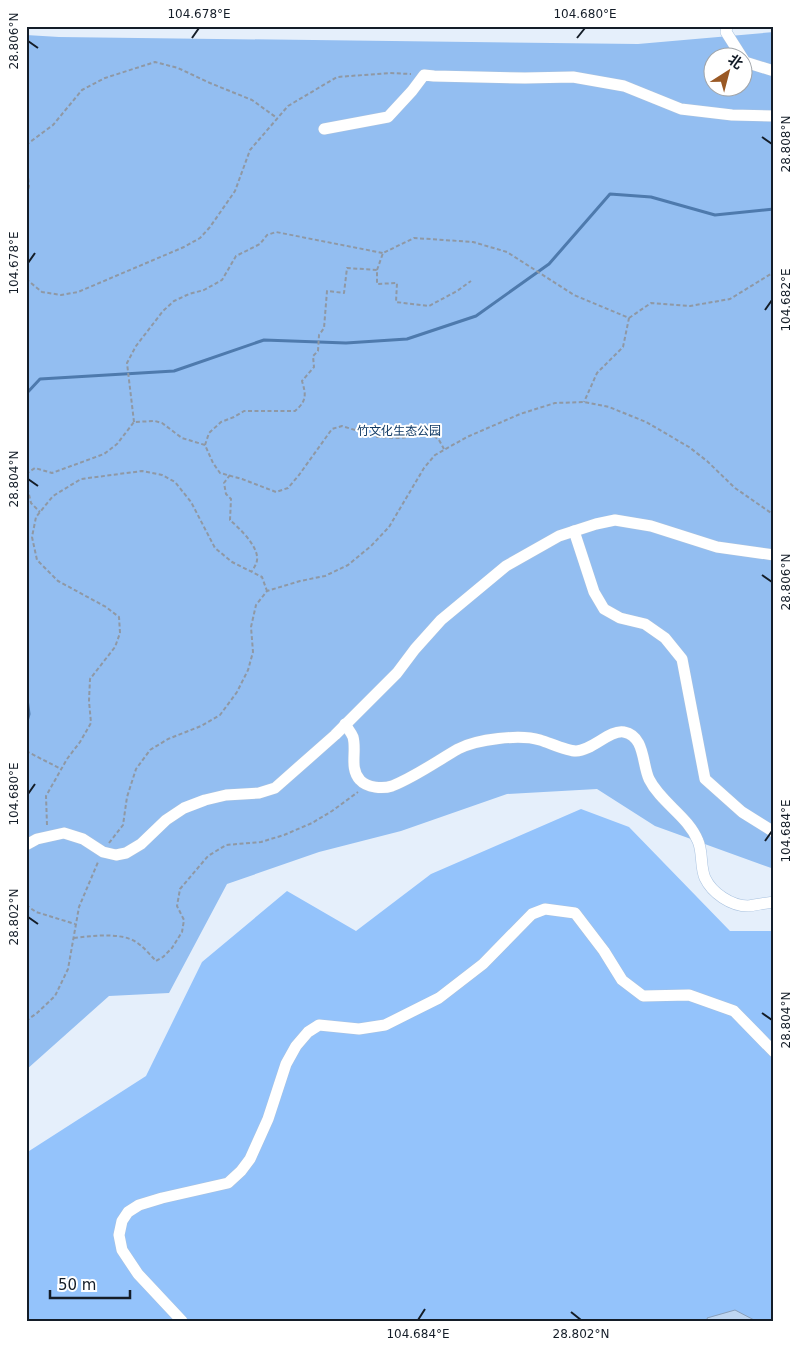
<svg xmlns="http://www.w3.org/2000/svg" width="800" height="1347" viewBox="0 0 800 1347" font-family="'DejaVu Sans','Noto Sans SC',sans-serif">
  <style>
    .green { fill: #93bef1; fill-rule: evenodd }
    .forest { fill: #94c3fb }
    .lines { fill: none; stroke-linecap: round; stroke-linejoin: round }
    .stream { stroke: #4e7aad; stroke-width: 3 }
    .building { fill: #bed6f2; stroke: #889fbb }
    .minor-casing { stroke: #a9c2df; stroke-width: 12 }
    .path { stroke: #8f98a4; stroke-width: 2; stroke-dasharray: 4 2.5; stroke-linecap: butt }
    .minor { stroke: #fff; stroke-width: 11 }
    .ticks { fill: none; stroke: #141d28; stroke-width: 2 }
    .labels { text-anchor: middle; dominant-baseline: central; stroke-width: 4; stroke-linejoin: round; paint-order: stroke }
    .park-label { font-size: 12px; fill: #0f3964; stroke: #fff }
    .neatline { fill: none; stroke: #141d28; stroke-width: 2 }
    .ticks-label { font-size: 12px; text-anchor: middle; fill: #141d28 }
  </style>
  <rect width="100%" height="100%" fill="#e5effb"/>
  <!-- green -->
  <path class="green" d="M 774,32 L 774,869 L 655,826 L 597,789 L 507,794 L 401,831 L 319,852 L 227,884 L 169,993 L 109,996 L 26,1070 L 26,35 L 59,37 L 638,44 ZM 712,58 L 742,58 L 742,88 L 712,88 Z"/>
  <!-- forest -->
  <path class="forest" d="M 581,809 L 629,827 L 730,931 L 774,931 L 774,1321 L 26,1321 L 26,1153 L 146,1076 L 202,962 L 287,891 L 356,931 L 431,874 Z"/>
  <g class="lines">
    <!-- stream -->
    <g class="stream">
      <path d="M 26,394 L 40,379 L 174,371 L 264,340 L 346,343 L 407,339 L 476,316 L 549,264 L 610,194 L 651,197 L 715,215 L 774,209"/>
      <path d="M 26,691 L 29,714 L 26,725"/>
    </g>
  </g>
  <!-- building -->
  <path class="building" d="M 735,1310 L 756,1321 L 708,1321 L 707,1318 Z"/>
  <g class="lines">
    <!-- minor casing -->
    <g class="minor-casing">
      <g id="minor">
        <path d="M 727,26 L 726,32 L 745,62 L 774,71"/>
        <path d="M 324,129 L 388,117 L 412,91 L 424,75 L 434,76 L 525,78 L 573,77 L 624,86 L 681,109 L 732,115 L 774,116"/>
        <path d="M 574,531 L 594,592 L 604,609 L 620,618 L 645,624 L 665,638 L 682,659 L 705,779 L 742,812 L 774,832"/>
        <path d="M 345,724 C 347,728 351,732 353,737 C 357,751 349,768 360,780 C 367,788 383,789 392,786 C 415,777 437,761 458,749 C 477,739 520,734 540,740 C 550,743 567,751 576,751 C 592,751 610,729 624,732 C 645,736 642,764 649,779 C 661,803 688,816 698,841 C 703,852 700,867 705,878 C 712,893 731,906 748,906 C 756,905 765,903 774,902"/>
        <path d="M 26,845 L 37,839 L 64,833 L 83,839 L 103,852 L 116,855 L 126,853 L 141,844 L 166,820 L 184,808 L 205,800 L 226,795 L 259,793 L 275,788 L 335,735 L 397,673 L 415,649 L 441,620 L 506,566 L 559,536 L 596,524 L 615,520 L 651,526 L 717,547 L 774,555"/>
        <path d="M 182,1321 L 138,1274 L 122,1250 L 119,1235 L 122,1221 L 128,1212 L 139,1205 L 162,1198 L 228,1183 L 241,1171 L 250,1159 L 268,1119 L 286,1064 L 296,1046 L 308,1032 L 319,1025 L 359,1029 L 385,1025 L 439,998 L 483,964 L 532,914 L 545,909 L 575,913 L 604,951 L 622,980 L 643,996 L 689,995 L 734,1011 L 774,1052"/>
      </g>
    </g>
    <!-- path -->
    <g class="path">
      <path d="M 26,145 L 53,125 L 82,90 L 105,78 L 155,62 L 178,68 L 210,83 L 252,100 L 277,118"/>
      <path d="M 26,159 L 29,186 L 26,198"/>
      <path d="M 377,270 L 383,253 L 414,238 L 473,242 L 507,252 L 574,295 L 629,318 L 623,347 L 597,373 L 584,402"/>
      <path d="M 26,279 L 42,292 L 61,295 L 78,292 L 184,247 L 200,238 L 210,227 L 235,191 L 250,150 L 288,106 L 337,77 L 390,73 L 411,74"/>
      <path d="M 629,318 L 651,303 L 690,306 L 730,299 L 774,272"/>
      <path d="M 134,422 L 127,363 L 136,346 L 163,311 L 174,301 L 189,294 L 204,290 L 222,280 L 236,256 L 260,244 L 267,235 L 276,232 L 383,253"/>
      <path d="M 205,445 L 209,433 L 221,422 L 234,417 L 244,411 L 295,411 C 307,401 306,394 302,381 L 314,367 L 313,356 L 318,351 L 319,335 L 324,328 L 327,291 L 344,293 L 347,268 L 377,270 L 377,284 L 397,283 L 396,302 L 429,306 L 457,291 L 471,281"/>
      <path d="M 26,474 L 35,468 L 52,473 L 104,454 L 117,444 L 134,422 L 155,421 L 162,423 L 182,438 L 205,445 L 213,463 L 220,473 L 242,479 L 276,492 L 288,488 L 299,475 L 332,429 L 342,426 L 378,437 L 401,438 L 419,435 L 433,435 L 439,440 L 444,449"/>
      <path d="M 230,475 L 224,483 L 226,494 L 231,499 L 230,520 C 239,528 255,543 257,556 C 258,562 255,566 252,571"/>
      <path d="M 26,482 L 31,503 L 40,512"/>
      <path d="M 26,751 L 61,769"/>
      <path d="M 47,825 L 46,796 L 67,759 L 80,742 L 91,723 L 89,701 L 90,679 L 115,647 L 120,633 L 119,617 L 106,607 L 58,581 L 37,560 L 32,537 L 36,517 L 53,496 L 81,479 L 142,471 L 162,475 L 175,482 L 191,502 L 215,548 L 232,562 L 262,577 L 267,591"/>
      <path d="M 109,843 L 123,825 L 127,797 L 136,769 L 150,750 L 168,739 L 201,726 L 220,715 L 237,692 L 248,670 L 253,652 L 251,627 L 256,605 L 267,591 L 300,581 L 325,576 L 348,565 L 371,546 L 389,527 L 424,468 L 435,455 L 467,437 L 520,414 L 555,403 L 584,402 L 609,407 L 646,422 L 689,447 L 707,461 L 735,488 L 774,515"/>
      <path d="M 26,905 L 36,912 L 75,924"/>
      <path d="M 74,938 C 91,936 121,932 136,942 C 144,947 150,955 156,961 L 163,957 L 172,948 L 182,932 L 184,920 L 177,906 L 180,889 L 208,856 L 226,845 L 261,842 L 284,835 L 312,823 L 332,811 L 358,792"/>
      <path d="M 26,1021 L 37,1013 L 55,996 L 68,969 L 79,907 L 98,862"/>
    </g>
    <!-- minor -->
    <use href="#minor" class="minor"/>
  </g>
  <!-- ticks -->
  <path class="ticks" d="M 192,38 L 199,28M 577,38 L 585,28M 28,41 L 38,48M 762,137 L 772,144M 28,263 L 35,253M 765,310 L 772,300M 28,479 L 38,486M 762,575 L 772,582M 28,794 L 35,784M 765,841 L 772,831M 28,917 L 38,924M 762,1013 L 772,1020M 571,1312 L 581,1320M 418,1320 L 425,1309"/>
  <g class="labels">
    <!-- park labels -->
    <g class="park-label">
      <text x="399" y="431">竹文化生态公园</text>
    </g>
  </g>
  <!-- border -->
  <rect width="800" height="1347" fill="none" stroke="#ffffff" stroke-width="55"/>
  <!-- north arrow -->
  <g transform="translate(728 72) rotate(36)"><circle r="24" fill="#ffffff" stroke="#a1a5a9"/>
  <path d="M0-4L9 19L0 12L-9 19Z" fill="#9a5925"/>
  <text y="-8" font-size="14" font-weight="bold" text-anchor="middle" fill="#141d28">北</text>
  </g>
  <!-- scale -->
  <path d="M50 1290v8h80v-8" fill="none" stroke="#141d28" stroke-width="2.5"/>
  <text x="58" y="1290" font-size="15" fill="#141d28" stroke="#ffffff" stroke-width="4" paint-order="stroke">50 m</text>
  <rect x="28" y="28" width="744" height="1292" class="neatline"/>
  <g class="ticks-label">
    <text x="199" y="18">104.678°E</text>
    <text x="585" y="18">104.680°E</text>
    <text transform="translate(14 41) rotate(-90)" y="4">28.806°N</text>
    <text transform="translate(786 144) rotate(-90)" y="4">28.808°N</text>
    <text transform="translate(14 263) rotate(-90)" y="4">104.678°E</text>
    <text transform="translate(786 300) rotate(-90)" y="4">104.682°E</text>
    <text transform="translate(14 479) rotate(-90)" y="4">28.804°N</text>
    <text transform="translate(786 582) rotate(-90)" y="4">28.806°N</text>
    <text transform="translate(14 794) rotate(-90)" y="4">104.680°E</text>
    <text transform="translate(786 831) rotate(-90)" y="4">104.684°E</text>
    <text transform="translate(14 917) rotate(-90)" y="4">28.802°N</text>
    <text transform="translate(786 1020) rotate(-90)" y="4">28.804°N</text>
    <text x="418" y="1338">104.684°E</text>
    <text x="581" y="1338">28.802°N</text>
  </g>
</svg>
